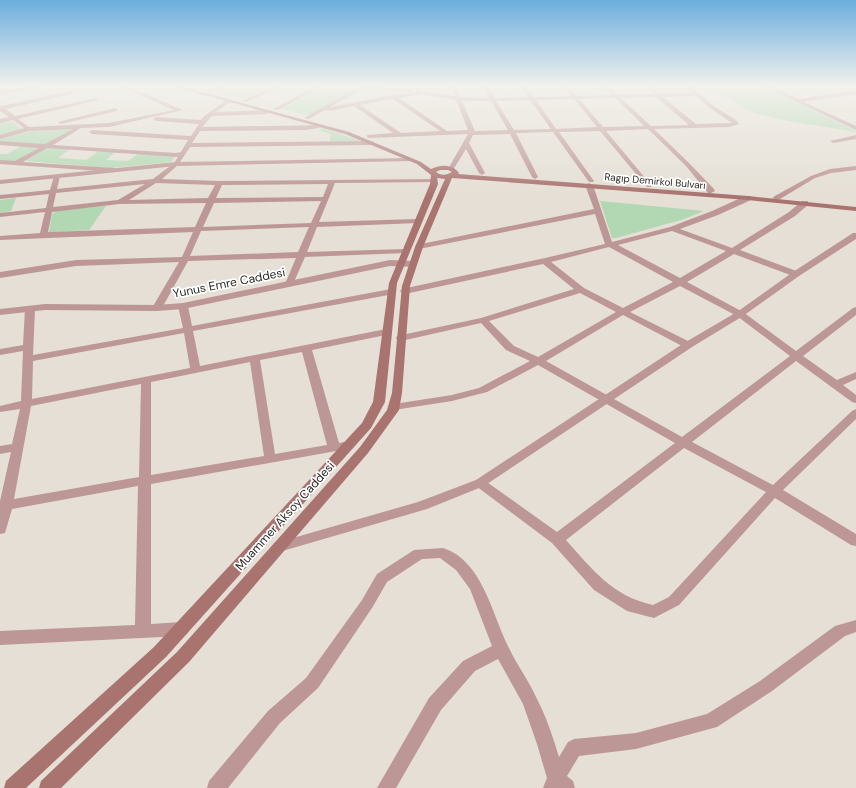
<svg xmlns="http://www.w3.org/2000/svg" width="856" height="788" viewBox="0 0 856 788" font-family="'DM Sans',sans-serif">
  <style>
    .green { fill: #b1d8b2 }
    .lines { fill: none; stroke-linecap: round; stroke-linejoin: round }
    .minor { fill: #bd9795; fill-rule: evenodd }
    .tertiary { fill: #bd9795; fill-rule: evenodd }
    .secondary { fill: #a97370; fill-rule: evenodd }
    .labels { text-anchor: middle; dominant-baseline: central; stroke-width: 3.5; stroke-linejoin: round; paint-order: stroke }
    .far-street-label { font-size: 10px; fill: #2c2a26; stroke: #fff }
    .street-label { font-size: 12px; fill: #2c2a26; stroke: #fff }
  </style>
  <rect width="100%" height="100%" fill="#e5dfd5"/>
  <!-- green -->
  <g class="green">
    <path d="M 225,86 L 250,86 L 268,88 L 245,99 L 216,92 Z"/>
    <path d="M 325,86 L 349,86 L 343,90 L 352,91 L 310,115 L 306,115 L 282,109 Z"/>
    <path d="M 711,86 L 763,86 L 856,131 L 856,132 L 788,121 L 751,112 Z"/>
    <path d="M 12,121 L 21,129 L 0,135 L 0,122 Z"/>
    <path d="M 323,128 L 361,141 L 330,142 L 330,134 L 319,130 Z"/>
    <path d="M 73,129 L 48,144 L 0,142 L 0,139 L 32,131 Z"/>
    <path d="M 21,146 L 39,148 L 18,161 L 0,161 L 0,154 L 7,154 Z"/>
    <path d="M 47,148 L 70,149 L 58,158 L 86,160 L 99,151 L 115,152 L 106,160 L 128,161 L 138,154 L 175,156 L 171,162 L 111,168 L 26,161 Z"/>
    <path d="M 16,198 L 11,211 L 0,213 L 0,200 Z"/>
    <path d="M 600,201 L 704,211 L 681,220 L 616,238 L 612,238 Z"/>
    <path d="M 106,206 L 89,230 L 49,232 L 52,214 L 58,210 Z"/>
  </g>
  <g class="lines">
    <!-- minor -->
    <g class="minor">
      <path d="M 34,86 L 46,86 L 0,95 L 0,91 Z"/>
      <path d="M 120,86 L 127,86 L 183,110 L 109,127 L 81,128 L 53,145 L 176,153 L 181,152 L 188,140 L 92,134 L 89,132 L 92,130 L 191,136 L 199,124 L 156,121 L 153,119 L 156,117 L 201,120 L 204,116 L 228,99 L 230,100 L 230,102 L 216,112 L 267,110 L 270,112 L 267,114 L 212,116 L 202,127 L 323,125 L 323,127 L 307,130 L 200,131 L 192,143 L 372,141 L 375,143 L 372,145 L 190,147 L 178,165 L 162,179 L 219,181 L 437,179 L 438,180 L 435,182 L 335,183 L 319,222 L 418,219 L 422,221 L 418,223 L 317,227 L 307,252 L 406,249 L 410,251 L 406,253 L 305,257 L 293,284 L 289,287 L 285,284 L 296,258 L 188,261 L 162,308 L 157,311 L 152,308 L 179,262 L 76,266 L 0,278 L 0,272 L 76,260 L 182,257 L 193,232 L 0,240 L 0,236 L 40,233 L 45,212 L 0,217 L 0,213 L 46,208 L 49,194 L 0,199 L 0,195 L 50,190 L 54,176 L 57,174 L 60,176 L 57,189 L 153,179 L 174,163 L 178,157 L 47,148 L 23,162 L 114,168 L 117,170 L 114,172 L 0,164 L 0,160 L 15,161 L 39,148 L 0,145 L 0,141 L 45,144 L 73,129 L 29,131 L 0,139 L 0,135 L 24,128 L 13,120 L 0,123 L 0,119 L 9,117 L 0,111 L 0,105 L 2,106 L 78,89 L 80,90 L 80,92 L 6,109 L 15,116 L 96,98 L 99,100 L 18,119 L 29,127 L 109,123 L 174,110 ZM 156,183 L 215,185 L 208,198 L 129,200 ZM 145,184 L 118,200 L 53,207 L 56,193 ZM 328,184 L 323,197 L 216,198 L 222,185 ZM 321,201 L 311,223 L 203,227 L 214,203 ZM 206,203 L 195,227 L 48,232 L 52,212 L 119,204 ZM 309,227 L 298,252 L 190,256 L 201,231 Z"/>
      <path d="M 217,86 L 224,86 L 211,93 L 206,92 Z"/>
      <path d="M 274,86 L 281,86 L 247,102 L 242,101 Z"/>
      <path d="M 317,86 L 324,86 L 278,110 L 273,109 Z"/>
      <path d="M 360,86 L 411,89 L 413,92 L 416,91 L 412,86 L 418,86 L 422,91 L 455,96 L 450,86 L 456,86 L 460,97 L 489,98 L 482,86 L 488,86 L 495,98 L 528,97 L 520,86 L 526,86 L 533,97 L 571,96 L 563,86 L 569,86 L 577,96 L 612,95 L 603,86 L 609,86 L 618,94 L 653,94 L 644,86 L 650,86 L 659,93 L 692,93 L 685,86 L 691,86 L 715,107 L 736,120 L 739,124 L 730,127 L 654,129 L 690,164 L 714,189 L 715,191 L 711,193 L 708,193 L 686,166 L 648,129 L 606,131 L 651,185 L 651,187 L 647,187 L 600,131 L 559,132 L 594,181 L 593,182 L 589,182 L 553,132 L 516,133 L 538,177 L 535,179 L 532,177 L 510,134 L 473,135 L 469,143 L 485,173 L 482,175 L 479,173 L 466,149 L 453,170 L 448,169 L 468,134 L 369,138 L 367,137 L 367,135 L 393,133 L 354,106 L 330,111 L 325,110 L 309,119 L 304,118 ZM 365,88 L 409,92 L 330,107 ZM 420,94 L 456,100 L 468,130 L 447,131 L 399,98 ZM 696,96 L 711,109 L 732,123 L 696,124 L 663,97 ZM 656,97 L 689,125 L 651,126 L 621,98 ZM 615,98 L 644,126 L 603,127 L 579,99 ZM 393,99 L 440,131 L 401,133 L 360,105 ZM 574,99 L 597,127 L 556,129 L 536,100 ZM 530,100 L 551,129 L 514,130 L 496,101 ZM 462,101 L 491,101 L 508,130 L 475,131 Z"/>
      <path d="M 763,86 L 770,86 L 799,99 L 856,90 L 856,94 L 804,102 L 856,126 L 856,130 Z"/>
      <path d="M 115,108 L 118,110 L 117,111 L 61,124 L 58,122 Z"/>
      <path d="M 856,135 L 856,139 L 833,143 L 830,141 Z"/>
      <path d="M 856,166 L 856,170 L 831,173 L 815,178 L 780,199 L 774,199 L 773,197 L 811,176 L 830,169 Z"/>
      <path d="M 589,183 L 593,185 L 612,242 L 670,227 L 712,211 L 745,196 L 751,196 L 751,200 L 718,215 L 680,229 L 732,248 L 789,212 L 802,201 L 808,201 L 808,205 L 795,216 L 740,250 L 799,272 L 800,274 L 799,276 L 793,276 L 734,254 L 687,282 L 743,312 L 796,351 L 853,308 L 856,307 L 856,315 L 803,356 L 837,380 L 856,372 L 856,379 L 843,385 L 856,395 L 856,403 L 852,402 L 796,361 L 692,442 L 773,485 L 852,411 L 856,409 L 856,419 L 783,490 L 856,534 L 856,546 L 851,545 L 775,498 L 679,605 L 654,618 L 627,611 L 594,590 L 552,543 L 476,486 L 474,483 L 476,480 L 480,479 L 484,480 L 557,532 L 675,443 L 538,365 L 487,392 L 452,401 L 394,410 L 390,409 L 388,407 L 390,405 L 394,404 L 452,395 L 479,388 L 530,361 L 506,350 L 481,323 L 401,341 L 397,340 L 396,338 L 397,336 L 481,318 L 574,289 L 543,264 L 405,294 L 402,293 L 400,291 L 402,289 L 545,258 L 605,244 L 595,214 L 419,249 L 415,247 L 416,245 L 594,209 L 585,185 ZM 672,231 L 726,251 L 680,278 L 618,245 ZM 609,247 L 673,282 L 623,308 L 584,288 L 551,262 ZM 680,286 L 737,316 L 790,356 L 682,437 L 546,361 L 623,315 L 684,347 L 692,347 L 693,345 L 692,343 L 630,312 ZM 580,293 L 616,312 L 538,357 L 514,346 L 489,321 ZM 684,448 L 766,492 L 669,597 L 653,605 C 612,596 592,569 566,540 Z"/>
      <path d="M 391,289 L 396,292 L 394,294 L 193,331 L 200,366 L 386,329 L 391,332 L 386,335 L 312,350 L 339,443 L 349,441 L 353,442 L 355,445 L 353,448 L 151,484 L 151,624 L 182,622 L 187,624 L 190,629 L 187,634 L 182,636 L 0,645 L 0,631 L 135,625 L 138,486 L 12,509 L 5,533 L 0,534 L 0,501 L 11,452 L 0,454 L 0,446 L 12,444 L 20,409 L 0,412 L 0,406 L 21,401 L 23,351 L 0,355 L 0,349 L 23,345 L 25,309 L 27,307 L 33,307 L 35,309 L 33,355 L 183,328 L 178,306 L 183,303 L 188,306 L 192,326 ZM 184,333 L 190,368 L 32,399 L 33,361 ZM 302,352 L 327,445 L 275,454 L 260,360 ZM 250,362 L 264,456 L 151,475 L 151,382 ZM 141,384 L 139,477 L 14,499 L 31,406 Z"/>
      <path d="M 443,548 C 482,560 492,614 508,646 C 516,664 528,679 536,697 C 546,716 553,737 559,757 L 568,742 L 574,739 L 636,733 L 707,714 L 760,681 L 835,626 L 856,620 L 856,632 L 845,636 L 772,691 L 717,727 L 636,749 L 579,756 L 567,776 L 573,781 L 575,788 L 543,788 L 547,778 L 537,744 L 523,704 L 498,659 L 475,671 L 441,710 L 396,788 L 377,788 L 429,698 L 463,661 L 492,646 L 470,589 L 456,570 L 440,558 L 422,559 L 387,582 L 372,608 L 318,688 L 280,723 L 228,788 L 207,788 L 209,781 L 268,711 L 306,678 L 362,600 L 377,574 L 414,550 Z"/>
    </g>
    <!-- tertiary -->
    <g class="tertiary">
      <path d="M 411,158 L 414,160 L 413,161 L 176,166 L 0,184 L 0,180 L 176,162 Z"/>
      <path d="M 853,233 L 856,233 L 856,239 L 799,276 L 743,316 L 692,347 L 484,486 L 427,509 L 279,552 L 274,551 L 272,547 L 274,543 L 279,542 L 418,502 L 476,480 L 684,343 L 737,312 L 793,272 Z"/>
      <path d="M 390,260 L 413,261 L 417,264 L 413,267 L 390,266 L 183,309 L 157,311 L 45,310 L 0,315 L 0,309 L 45,304 L 157,305 L 183,303 Z"/>
    </g>
    <!-- secondary -->
    <path class="secondary" d="M 172,86 L 180,86 L 349,132 L 421,162 L 431,169 C 440,164 453,164 459,173 L 458,174 L 748,196 L 856,207 L 856,211 L 748,200 L 452,178 L 423,247 L 410,286 L 402,393 L 399,410 L 368,453 L 189,662 L 61,788 L 39,788 L 41,781 L 177,652 L 360,447 L 387,410 L 392,393 L 402,286 L 415,247 L 445,179 L 437,178 L 438,184 L 397,283 L 385,402 L 371,428 L 166,657 L 26,788 L 4,788 L 6,781 L 154,647 L 362,423 L 373,402 L 389,283 L 430,184 L 431,175 L 417,164 L 345,134 ZM 440,170 L 448,170 L 452,172 C 447,175 441,176 436,172 Z"/>
  </g>
  <!-- sky -->
  <linearGradient id="sky" x2="0" y2="1"><stop stop-color="#6baedd"/><stop offset="0.44" stop-color="#f3f1ec"/><stop offset="1" stop-color="#f3f1ec" stop-opacity="0"/></linearGradient>
  <rect width="856" height="196" fill="url(#sky)"/>
  <g class="labels">
    <!-- far-street labels -->
    <g class="far-street-label">
      <text transform="translate(655 181) rotate(5)">Ragıp Demirkol Bulvarı</text>
    </g>
    <!-- street labels -->
    <g class="street-label">
      <text transform="translate(229 283) rotate(-11)">Yunus Emre Caddesi</text>
      <text transform="translate(285 516) rotate(-48)">Muammer Aksoy Caddesi</text>
    </g>
  </g>
</svg>
